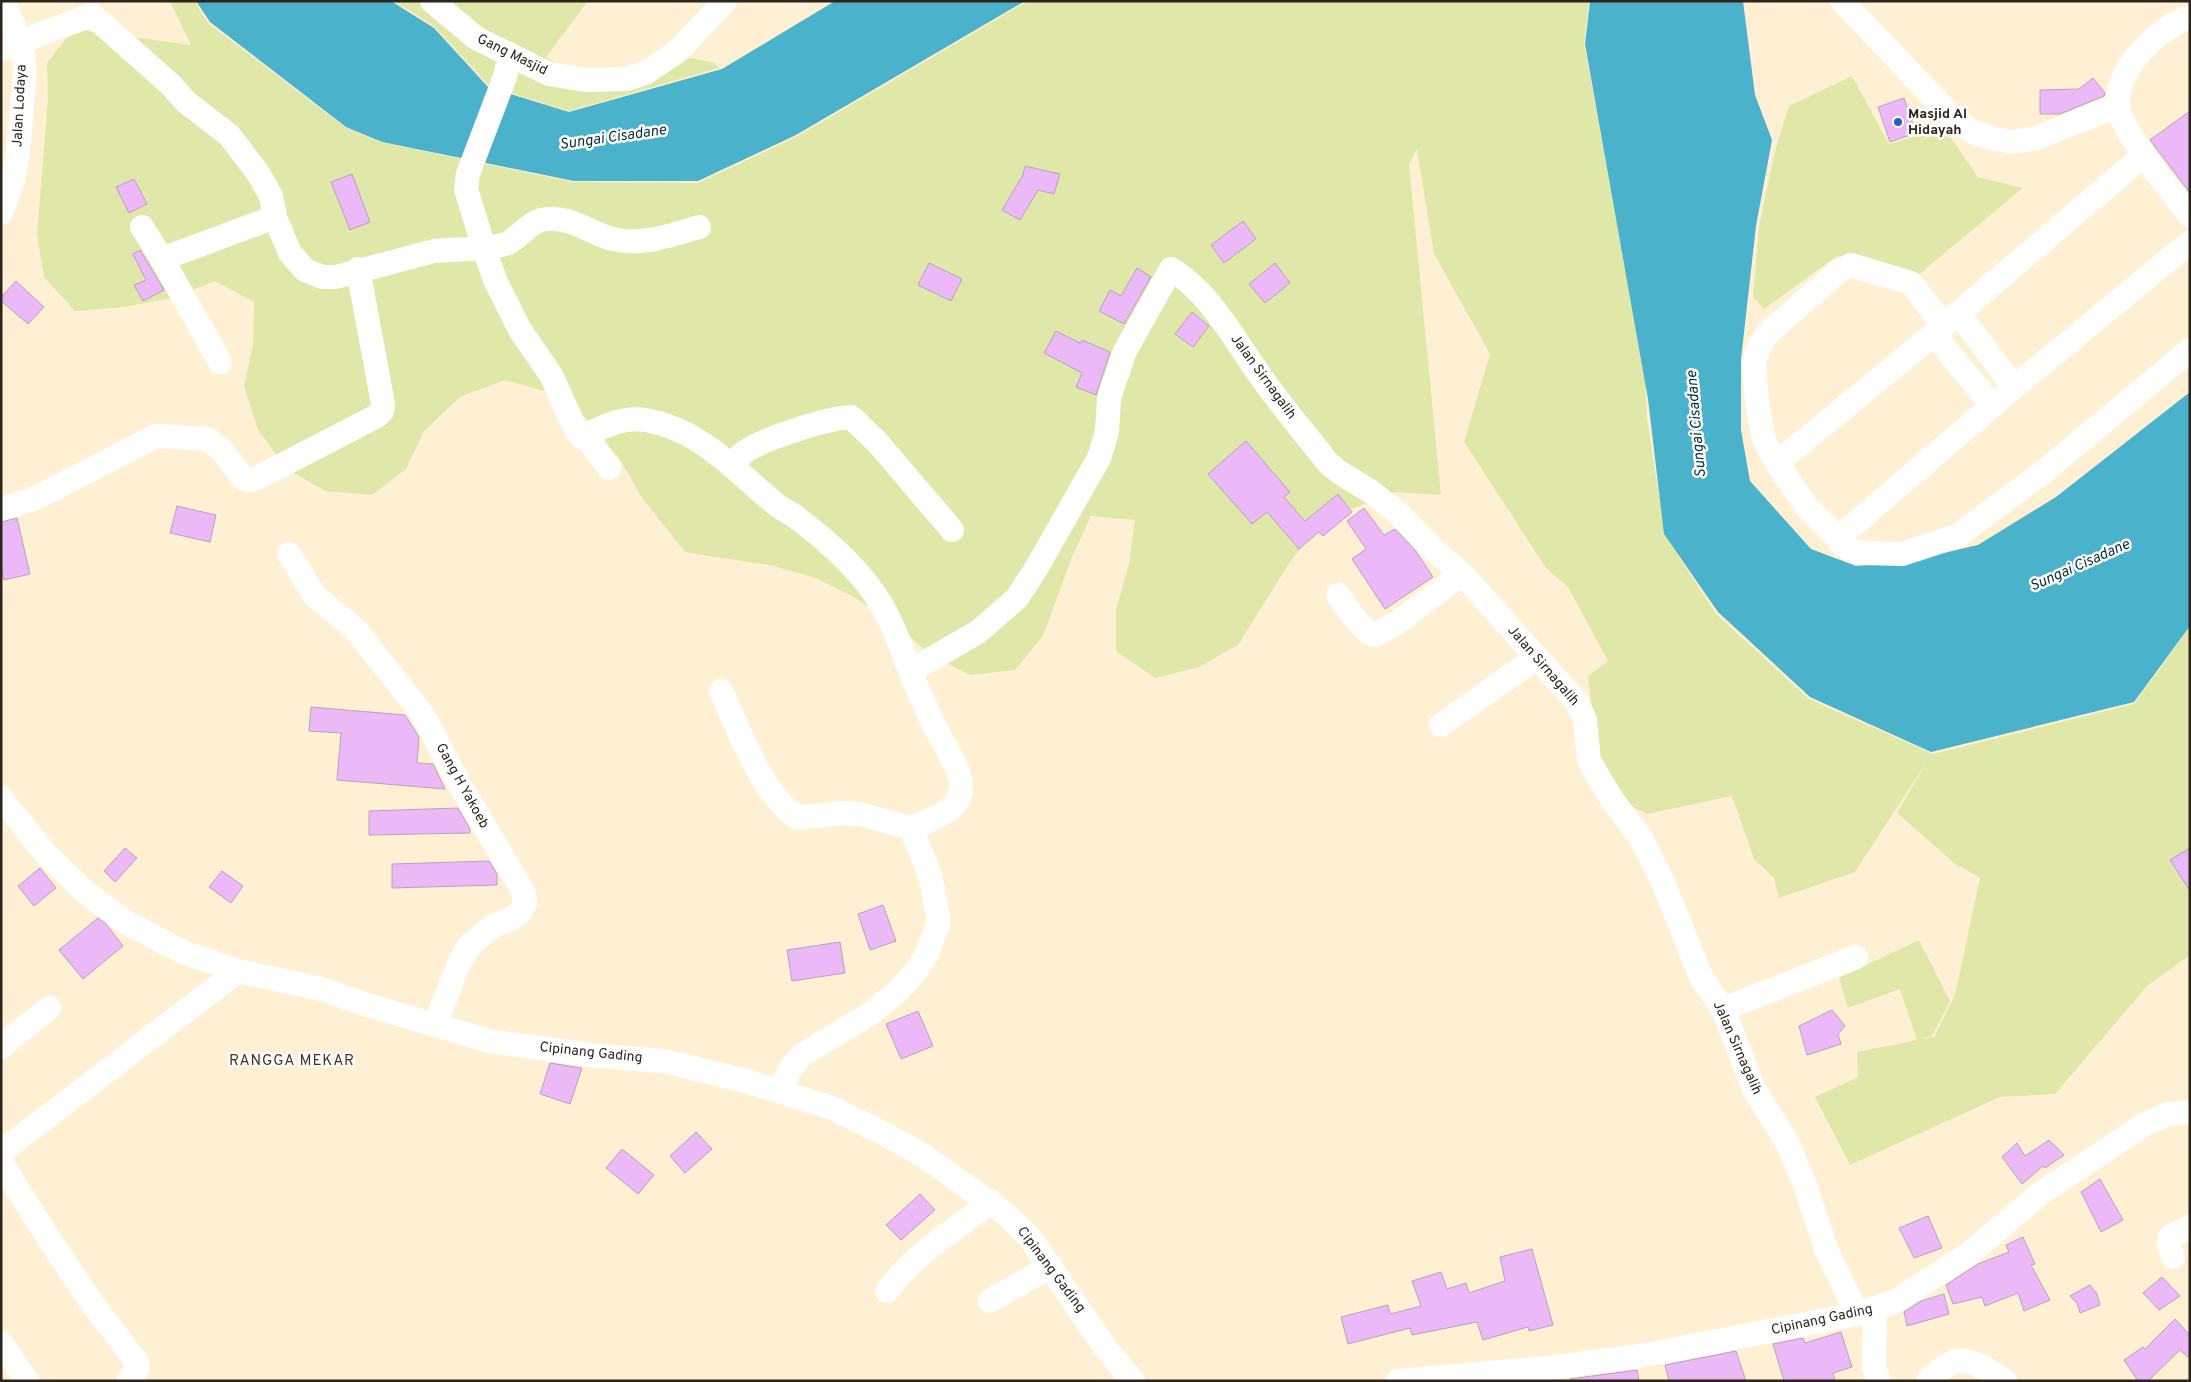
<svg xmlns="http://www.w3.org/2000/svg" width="2191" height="1382" viewBox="0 0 2191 1382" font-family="Overpass,sans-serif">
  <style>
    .green { fill: #e0e8a9 }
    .water { fill: #4ab2cb }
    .building { fill: #ebb8f8; stroke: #b6a3bb }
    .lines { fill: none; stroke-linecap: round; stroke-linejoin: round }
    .minor { stroke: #fff; stroke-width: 24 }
    .poi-dot { fill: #2e5ccb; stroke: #fff; stroke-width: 2 }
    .labels { text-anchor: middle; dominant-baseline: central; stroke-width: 5; stroke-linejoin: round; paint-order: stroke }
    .street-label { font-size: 14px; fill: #2b251b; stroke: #fff }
    .poi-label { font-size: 14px; font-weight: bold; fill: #2b251b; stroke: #fff; text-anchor: start }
    .water-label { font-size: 15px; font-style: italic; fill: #00303b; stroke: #fff }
    .neighbourhood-label { font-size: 15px; letter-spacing: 1px; fill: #42361e; stroke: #fff }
  </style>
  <rect width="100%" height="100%" fill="#fff0d4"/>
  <!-- green -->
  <g class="green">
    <path d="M 170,1 L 194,1 L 209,24 L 345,127 L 380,142 L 573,182 L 698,183 L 798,136 L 1028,1 L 1589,1 L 1584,43 L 1645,377 L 1647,418 L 1665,535 L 1716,614 L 1809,699 L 1933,754 L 2134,704 L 2190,627 L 2190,955 L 2148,985 L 2055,1094 L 2000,1097 L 1850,1165 L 1815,1097 L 1858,1077 L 1857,1052 L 1917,1040 L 1900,989 L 1848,1008 L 1839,978 L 1919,940 L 1950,1001 L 1932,1036 L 1921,1039 L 1934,1037 L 1955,995 L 1980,878 L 1954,863 L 1897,813 L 1926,763 L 1855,872 L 1779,898 L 1774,878 L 1754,859 L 1732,796 L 1647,814 L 1618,800 L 1599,770 L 1588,676 L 1608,661 L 1568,587 L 1546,568 L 1464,442 L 1490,354 L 1434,254 L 1417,149 L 1409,164 L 1441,495 L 1396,492 L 1351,509 L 1312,534 L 1290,562 L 1238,645 L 1199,667 L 1155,678 L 1116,651 L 1116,609 L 1129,564 L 1135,520 L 1091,516 L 1072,557 L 1043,636 L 1015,670 L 970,675 L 929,654 L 897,625 L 857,599 L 818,579 L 774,566 L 685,552 L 642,498 L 619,458 L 587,419 L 548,392 L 505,380 L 460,397 L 424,431 L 406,469 L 372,495 L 325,491 L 287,469 L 258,430 L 244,386 L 253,345 L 254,302 L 215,281 L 172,298 L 124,307 L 75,311 L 44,277 L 37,235 L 48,99 L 47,63 L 73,29 L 191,45 Z"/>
    <path d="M 394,1 L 588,1 L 546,57 L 585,82 L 691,58 L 715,63 L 719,68 L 569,111 L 489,86 L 435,27 Z"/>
    <path d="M 1852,76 L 1889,144 L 1944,128 L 1978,177 L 2023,188 L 1912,280 L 1837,256 L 1764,309 L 1753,297 L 1759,226 L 1776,147 L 1789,106 Z"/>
  </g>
  <!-- water -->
  <g class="water">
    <path d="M 196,1 L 391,1 L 434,28 L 488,87 L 569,112 L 722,69 L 835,1 L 1025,1 L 796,135 L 698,181 L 574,181 L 382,142 L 346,127 L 210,22 Z"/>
    <path d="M 1590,1 L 1743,1 L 1755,95 L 1772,140 L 1756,226 L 1741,359 L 1741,430 L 1750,481 L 1811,549 L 1856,566 L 1905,562 L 1978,545 L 2056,497 L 2190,392 L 2190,626 L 2134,702 L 1931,752 L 1810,697 L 1718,612 L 1664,534 L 1648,399 L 1585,44 Z"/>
  </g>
  <!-- building -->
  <g class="building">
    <path d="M 2093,78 L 2105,93 L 2104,96 L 2060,114 L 2040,114 L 2040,90 L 2079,89 Z"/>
    <path d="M 1904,98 L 1916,133 L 1890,142 L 1878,107 Z"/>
    <path d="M 2190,111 L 2190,193 L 2150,140 Z"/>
    <path d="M 1025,166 L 1060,174 L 1054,194 L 1038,190 L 1020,220 L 1002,210 L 1023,175 Z"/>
    <path d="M 352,174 L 370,222 L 350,230 L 331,182 Z"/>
    <path d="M 134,179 L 147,204 L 129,213 L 116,187 Z"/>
    <path d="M 1243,221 L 1256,239 L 1224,263 L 1211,245 Z"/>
    <path d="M 140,250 L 164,290 L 143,301 L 134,285 L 146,280 L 133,254 Z"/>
    <path d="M 929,263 L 962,279 L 951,301 L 918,285 Z"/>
    <path d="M 1275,263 L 1290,283 L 1265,303 L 1249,284 Z"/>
    <path d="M 1137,268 L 1151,277 L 1124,324 L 1099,311 L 1110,290 L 1121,296 Z"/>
    <path d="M 16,281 L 44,307 L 28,324 L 1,301 L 1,297 Z"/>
    <path d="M 1192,312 L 1209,326 L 1193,347 L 1175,334 Z"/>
    <path d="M 1056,331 L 1080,343 L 1082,340 L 1110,352 L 1096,395 L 1076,387 L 1082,373 L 1044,353 Z"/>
    <path d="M 1246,441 L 1290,492 L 1284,497 L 1305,521 L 1338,494 L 1352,512 L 1323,536 L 1319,532 L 1299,549 L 1267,512 L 1252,524 L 1208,474 Z"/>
    <path d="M 177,506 L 216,515 L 210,542 L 170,533 Z"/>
    <path d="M 1364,508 L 1384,535 L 1395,529 L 1415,550 L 1433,577 L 1385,609 L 1352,559 L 1366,549 L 1347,521 Z"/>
    <path d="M 17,518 L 30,574 L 4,580 L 1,566 L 1,522 Z"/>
    <path d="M 311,707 L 405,715 L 419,737 L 417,763 L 433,764 L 445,789 L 337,780 L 341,733 L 309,731 Z"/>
    <path d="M 458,808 L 470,829 L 470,833 L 369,835 L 369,811 Z"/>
    <path d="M 125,848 L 137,858 L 115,882 L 104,871 Z"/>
    <path d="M 2190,848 L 2190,891 L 2170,860 Z"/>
    <path d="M 489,861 L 497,874 L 497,885 L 392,888 L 392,864 Z"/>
    <path d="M 40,868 L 56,888 L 34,906 L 18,886 Z"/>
    <path d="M 222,871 L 243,886 L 231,903 L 209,887 Z"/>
    <path d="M 883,905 L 896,941 L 870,950 L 858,914 Z"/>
    <path d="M 98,918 L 106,924 L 123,946 L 83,979 L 59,950 Z"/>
    <path d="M 840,942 L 845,973 L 792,981 L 787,950 Z"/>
    <path d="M 1832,1010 L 1845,1026 L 1838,1034 L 1841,1044 L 1807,1055 L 1799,1026 Z"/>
    <path d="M 918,1011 L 933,1046 L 901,1059 L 886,1024 Z"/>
    <path d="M 550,1063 L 582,1068 L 570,1104 L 540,1094 Z"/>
    <path d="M 696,1132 L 712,1149 L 685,1173 L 670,1156 Z"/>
    <path d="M 2049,1140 L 2064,1155 L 2045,1168 L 2043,1166 L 2022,1184 L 2002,1157 L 2017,1143 L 2025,1156 Z"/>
    <path d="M 622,1149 L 654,1175 L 638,1194 L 606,1168 Z"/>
    <path d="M 2100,1179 L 2123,1220 L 2101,1232 L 2081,1192 Z"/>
    <path d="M 920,1194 L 935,1210 L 901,1240 L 886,1225 Z"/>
    <path d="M 1928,1216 L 1942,1248 L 1914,1258 L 1899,1228 Z"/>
    <path d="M 2023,1237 L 2035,1264 L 2031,1265 L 2050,1300 L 2024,1311 L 2018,1293 L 1985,1306 L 1982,1297 L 1953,1304 L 1946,1285 L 1978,1264 L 2009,1252 L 2006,1245 Z"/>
    <path d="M 1532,1249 L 1553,1325 L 1529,1331 L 1528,1327 L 1483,1340 L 1477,1322 L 1412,1335 L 1410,1328 L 1348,1344 L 1341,1317 L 1388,1305 L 1390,1314 L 1421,1306 L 1412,1281 L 1441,1272 L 1447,1289 L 1466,1283 L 1469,1293 L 1505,1281 L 1500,1257 Z"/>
    <path d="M 2162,1277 L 2180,1296 L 2159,1310 L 2143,1293 Z"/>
    <path d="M 2090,1285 L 2097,1294 L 2100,1305 L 2080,1313 L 2077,1303 L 2070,1296 Z"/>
    <path d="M 1944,1294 L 1949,1314 L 1907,1326 L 1904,1312 L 1921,1301 Z"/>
    <path d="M 2175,1319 L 2190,1335 L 2190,1359 L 2180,1350 L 2148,1381 L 2138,1381 L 2124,1360 L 2143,1347 L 2145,1349 Z"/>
    <path d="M 1841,1332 L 1852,1367 L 1833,1373 L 1835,1381 L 1784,1381 L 1773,1344 L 1803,1338 L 1805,1343 Z"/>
    <path d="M 1736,1351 L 1746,1381 L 1669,1381 L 1665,1365 Z"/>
    <path d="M 1637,1370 L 1639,1381 L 1570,1381 L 1570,1379 Z"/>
  </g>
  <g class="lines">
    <!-- minor -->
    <g class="minor">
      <path d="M 432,1 L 476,38 L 549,74 L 585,80 L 627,79 L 645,73 L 678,51 L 725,1"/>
      <path d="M 1842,1 L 1954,119 L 1973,132 L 1994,139 L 2014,142 L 2036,138 L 2117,106"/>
      <path d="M 2190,17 C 2169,24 2152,39 2138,55 C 2127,69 2117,85 2118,104 C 2118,128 2173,194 2190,216"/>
      <path d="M 1,49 L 92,15 L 170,84 L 186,102 L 229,135 L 258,173 L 271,196 L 275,217 L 290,253 L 305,270 L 322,277 L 336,277 L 434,251 L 484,248 L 495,280 L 520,330 L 551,375 L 576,430 L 582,437"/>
      <path d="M 509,54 L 506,74 L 468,174 L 466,189 L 484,248 C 493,247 502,246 510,242 C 522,234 533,219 548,219 C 573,218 584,229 606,237 C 636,248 669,236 699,227"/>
      <path d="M 2144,155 L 1934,334 L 1777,463 L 1806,506 L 1838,538 L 2014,387 L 2190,242"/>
      <path d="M 1,213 L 13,180 L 18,152 L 25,69 L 21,43 L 3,1"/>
      <path d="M 142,227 L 162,259 L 220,362"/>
      <path d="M 162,259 L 275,217"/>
      <path d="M 1958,313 L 2014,387"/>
      <path d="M 1934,334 L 1992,406"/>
      <path d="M 582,437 C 603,427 622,416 646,420 C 701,430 732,468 772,501 C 779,508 789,512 797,518 C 829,542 861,570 881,604 C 894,625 901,648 910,670 C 916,687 924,703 931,719 C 939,738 964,771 961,791 C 957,812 928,821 911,828 L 930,875 L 939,921 L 927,954 L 917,970 L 899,990 L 873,1012 L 802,1055 L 791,1068 L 779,1090"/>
      <path d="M 582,437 L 591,433 L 592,445 L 609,468"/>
      <path d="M 1777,463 L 1764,440 L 1757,402 L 1754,363 L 1758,349 L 1767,334 L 1839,271 L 1851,265 L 1911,283 L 1944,326"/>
      <path d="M 734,466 C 736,463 738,458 740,456 C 755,440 829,418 851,417 L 878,443 L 952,530"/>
      <path d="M 1,509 L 36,498 L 156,436 L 207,439 L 222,450 L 242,477 L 249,480 L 259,477 L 377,416 L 382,411 L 383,404 L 358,269"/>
      <path d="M 1838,538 L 1841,544 L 1851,550 L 1862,553 L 1902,554 L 1957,536 L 2041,474 L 2190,350"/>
      <path d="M 289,554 L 315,596 L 356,630 L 423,715 L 460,785 L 524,893 L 525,903 L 520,912 L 511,919 L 493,926 L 469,946 L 459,963 L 435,1025"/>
      <path d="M 1338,595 C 1348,608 1359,629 1375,635 L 1397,623 L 1462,574"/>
      <path d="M 910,671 L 978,632 L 1017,598 L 1037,567 L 1099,458 L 1107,432 L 1109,398 L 1125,351 L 1171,269 C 1212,294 1236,343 1264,381 C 1284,409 1307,436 1328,463 L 1339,472 L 1373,493 L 1399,514 L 1434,550 L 1462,574 L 1577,702 L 1585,720 L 1589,761 L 1611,798 L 1641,838 L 1662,880 L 1702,979 L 1723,1009 L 1754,1089 L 1788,1144 L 1805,1185 L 1826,1249 L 1857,1314"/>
      <path d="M 721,691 C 740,731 761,794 798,818 L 841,813 L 859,814 L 911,828"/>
      <path d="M 1441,725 L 1536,658"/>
      <path d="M 1,798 L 45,853 L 85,892 L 127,923 L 183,952 L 238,971 L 322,989 L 358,1002 L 489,1041 L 598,1056 L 664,1061 L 746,1081 L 832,1108 L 885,1134 L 924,1156 L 1007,1215 L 1030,1238 L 1107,1350 L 1133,1381"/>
      <path d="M 1723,1009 L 1856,957"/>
      <path d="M 1,1047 L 49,1008"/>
      <path d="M 1,1152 L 238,971"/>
      <path d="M 1,1163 L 47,1236 L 89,1299 L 136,1361 L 138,1368 L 128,1381"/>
      <path d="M 2173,1257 L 2169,1246 L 2170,1237 L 2190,1227"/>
      <path d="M 887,1291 C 914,1253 956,1231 990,1201"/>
      <path d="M 990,1301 L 1051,1266"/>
      <path d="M 1875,1309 L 1874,1368 L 1879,1381"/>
      <path d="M 1,1343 L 27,1381"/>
      <path d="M 1398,1381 L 1548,1368 L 1640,1356 L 1857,1314 L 1894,1302 L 1970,1253 L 2041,1193 L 2145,1124 L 2168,1114 L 2190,1112"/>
      <path d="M 1928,1381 C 1936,1374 1944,1365 1954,1362 C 1970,1356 1992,1372 2005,1381"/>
    </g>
  </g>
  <!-- markers -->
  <circle class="poi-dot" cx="1898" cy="122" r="5"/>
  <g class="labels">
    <!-- street labels -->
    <g class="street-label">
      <text transform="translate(512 55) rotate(26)">Gang Masjid</text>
      <text transform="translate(20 106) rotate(-87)">Jalan Lodaya</text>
      <text transform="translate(1263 377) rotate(54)">Jalan Sirnagalih</text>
      <text transform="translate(1543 666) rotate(49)">Jalan Sirnagalih</text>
      <text transform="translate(462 786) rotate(61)">Gang H Yakoeb</text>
      <text transform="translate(1737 1048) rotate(66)">Jalan Sirnagalih</text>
      <text transform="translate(591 1053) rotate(6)">Cipinang Gading</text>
      <text transform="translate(1051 1270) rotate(53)">Cipinang Gading</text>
      <text transform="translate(1822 1320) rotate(-12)">Cipinang Gading</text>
    </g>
    <!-- poi labels -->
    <g class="poi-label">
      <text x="1908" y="114">Masjid Al<tspan x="1908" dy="16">Hidayah</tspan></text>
    </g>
    <!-- water labels -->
    <g class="water-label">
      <text transform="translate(613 138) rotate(-8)">Sungai Cisadane</text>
      <text transform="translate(1697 424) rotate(-95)">Sungai Cisadane</text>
      <text transform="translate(2080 566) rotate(-24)">Sungai Cisadane</text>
    </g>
    <!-- neighbourhood labels -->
    <g class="neighbourhood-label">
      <text x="292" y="1061">RANGGA MEKAR</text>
    </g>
  </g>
  <!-- border -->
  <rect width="2191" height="1382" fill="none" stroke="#2b251b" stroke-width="5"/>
</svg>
